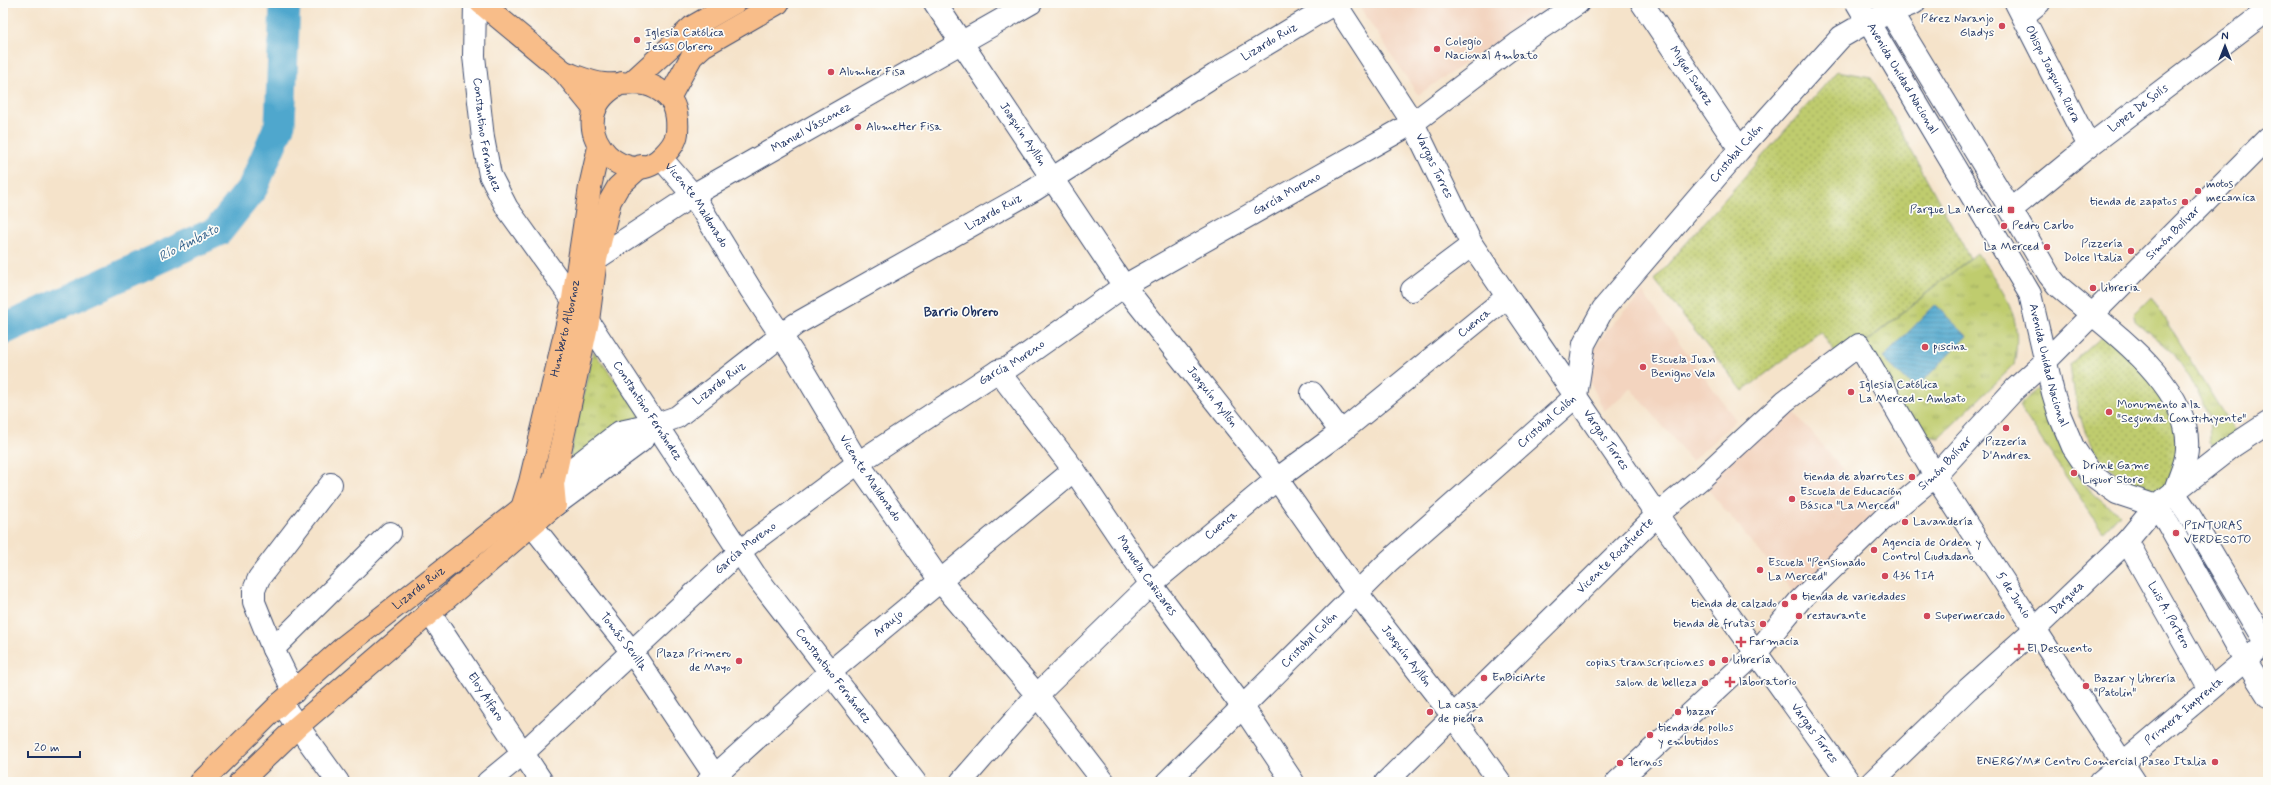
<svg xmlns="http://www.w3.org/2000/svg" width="2271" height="785" viewBox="0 0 2271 785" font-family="Mynerve,sans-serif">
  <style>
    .built { fill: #f3d4bf }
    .grass { fill: url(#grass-tufts); stroke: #6d7e66 }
    .park { fill: url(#park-dots); stroke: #6d7e66 }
    .water { fill: url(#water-rules); stroke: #366b96 }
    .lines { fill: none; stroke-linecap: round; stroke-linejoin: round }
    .river { stroke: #50a7cd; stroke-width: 31 }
    .minor-casing { stroke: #3c4a6e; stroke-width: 24 }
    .major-casing { stroke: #3c4a6e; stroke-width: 24 }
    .minor { stroke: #fff; stroke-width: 22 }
    .major { stroke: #f8bd89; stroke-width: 22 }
    .poi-dot { fill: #d1495b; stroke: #fdfcf7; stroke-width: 1.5 }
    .labels { text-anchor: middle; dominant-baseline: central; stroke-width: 3.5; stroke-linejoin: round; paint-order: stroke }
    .poi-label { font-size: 12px; fill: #1b2f5e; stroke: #fdfcf7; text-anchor: start }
    .street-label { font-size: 12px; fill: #1b2f5e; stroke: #fdfcf7 }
    .water-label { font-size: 13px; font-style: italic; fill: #305f8a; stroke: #fdfcf7 }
    .neighbourhood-label { font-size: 13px; font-weight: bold; fill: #1b2f5e; stroke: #fdfcf7 }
  </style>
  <defs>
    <pattern id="grass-tufts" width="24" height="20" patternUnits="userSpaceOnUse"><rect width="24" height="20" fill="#bfcc6e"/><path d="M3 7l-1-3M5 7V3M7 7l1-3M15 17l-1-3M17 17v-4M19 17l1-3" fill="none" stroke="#9aa65e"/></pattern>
    <pattern id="park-dots" width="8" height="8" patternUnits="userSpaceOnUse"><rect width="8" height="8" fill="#bfcc6e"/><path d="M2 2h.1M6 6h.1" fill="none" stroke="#9aa65e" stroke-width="1.8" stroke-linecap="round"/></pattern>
    <pattern id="water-rules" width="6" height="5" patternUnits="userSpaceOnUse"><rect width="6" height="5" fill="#50a7cd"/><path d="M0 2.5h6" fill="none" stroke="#4288aa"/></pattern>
  </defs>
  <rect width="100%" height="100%" fill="#fdfcf7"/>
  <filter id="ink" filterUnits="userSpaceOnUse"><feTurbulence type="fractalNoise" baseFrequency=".025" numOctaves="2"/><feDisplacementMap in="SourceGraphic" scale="8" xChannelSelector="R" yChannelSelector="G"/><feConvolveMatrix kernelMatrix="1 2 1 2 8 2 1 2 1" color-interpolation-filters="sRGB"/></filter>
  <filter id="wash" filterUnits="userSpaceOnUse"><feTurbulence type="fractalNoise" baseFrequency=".012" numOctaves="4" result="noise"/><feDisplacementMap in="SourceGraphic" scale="16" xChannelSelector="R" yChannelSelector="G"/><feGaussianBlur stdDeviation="0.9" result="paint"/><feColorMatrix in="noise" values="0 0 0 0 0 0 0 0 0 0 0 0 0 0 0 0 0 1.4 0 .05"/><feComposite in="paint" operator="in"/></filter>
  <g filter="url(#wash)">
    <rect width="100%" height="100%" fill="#f5e3ca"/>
    <!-- built -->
    <g class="built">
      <path d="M 1357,3 L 1555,3 L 1418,95 Z"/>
      <path d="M 1643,293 L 1736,420 L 1692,461 L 1631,388 L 1604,411 L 1589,379 L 1592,354 L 1606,331 Z"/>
      <path d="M 1785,401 L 1884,518 L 1800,600 L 1700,480 Z"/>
    </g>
    <!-- grass -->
    <g class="grass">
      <path d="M 1977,253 C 2004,293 2024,314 2014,365 L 1939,438 L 1908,433 L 1853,353 Z"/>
      <path d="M 2151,297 L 2238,437 L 2219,450 L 2210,443 L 2209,415 L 2190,378 L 2174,354 L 2135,321 L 2134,314 Z"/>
      <path d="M 593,351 L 644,418 L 567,470 Z"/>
      <path d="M 2037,389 C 2055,440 2072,484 2120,514 L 2103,532 L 2019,406 Z"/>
    </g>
    <!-- park -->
    <g class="park">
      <path d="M 1837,71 L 1871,77 L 1970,258 L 1842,361 L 1820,332 L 1743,391 L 1654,280 Z"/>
      <path d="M 2103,335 L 2166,378 L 2186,475 L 2157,495 C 2092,472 2078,428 2070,364 Z"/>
    </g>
    <!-- water -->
    <path class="water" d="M 1935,305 L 1967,336 L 1915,389 L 1883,358 Z"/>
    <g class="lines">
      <!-- river -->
      <path class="river" d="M 3,330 L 218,231 L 253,187 L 280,124 L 285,3"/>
    </g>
  </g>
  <g filter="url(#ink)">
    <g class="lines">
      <!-- minor casing -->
      <g class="minor-casing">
        <g id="minor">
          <path id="s1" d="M 475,3 L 474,56 L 483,138 L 490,175 L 507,208 L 588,321 L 755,575 L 915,782"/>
          <path id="s2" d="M 935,3 L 1124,286 L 1277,479 L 1357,593 L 1453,716 L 1500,782"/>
          <path id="s3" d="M 1335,3 L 1413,123 L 1472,245 L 1657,515 L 1849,782"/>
          <path id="s4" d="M 1642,3 L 1740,149"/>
          <path id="s5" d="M 1857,3 L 2030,294 L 2053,393 L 2060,416 L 2073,447 L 2092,475 L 2117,493 L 2156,506 L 2168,523 L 2245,660 L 2268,696"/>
          <path d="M 1885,3 L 2011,210 L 2049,275 L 2057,285 C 2102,325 2192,383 2187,449 C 2187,463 2178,479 2174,493 L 2188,513 L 2268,647"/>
          <path id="s6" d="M 2016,3 L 2089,146"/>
          <path d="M 2023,16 L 2039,3"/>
          <path id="s7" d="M 661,158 L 693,195 L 751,290 L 794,355 L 858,463 L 941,582 L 1037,695 L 1104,782"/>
          <path id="s8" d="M 2011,210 L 2089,146 L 2268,10"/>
          <path id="s9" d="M 596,259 L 693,195 L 1031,3"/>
          <path d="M 1412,290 L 1472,245"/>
          <path id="s10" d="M 998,371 L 1074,470 L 1151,584 L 1242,706 L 1293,782"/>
          <path d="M 1312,393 L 1341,432"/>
          <path id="s11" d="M 553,484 L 620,432 L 657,424 L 677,417 L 796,324 L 1034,190 L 1215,75 L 1335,3"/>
          <path d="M 555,505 L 640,442 L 657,424"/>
          <path id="s12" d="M 531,524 L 632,652 L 719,782"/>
          <path id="s13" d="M 2127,541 L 2210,689"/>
          <path id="s14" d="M 429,612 L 542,782"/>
          <path d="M 273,649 L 390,533"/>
          <path d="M 294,692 L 273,649 L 254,602 L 254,590 L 259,578 L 331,484"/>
          <path d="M 281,703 L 338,782"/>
          <path id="s15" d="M 488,782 L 522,754 L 740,551 L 858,463 L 998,371 L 1008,368 L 1124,286 L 1413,123 L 1517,44 L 1578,3"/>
          <path id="s16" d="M 708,782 L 829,673 L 1074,470"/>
          <path id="s17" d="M 961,782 L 1037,695 L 1151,584 L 1277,479 L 1341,432 L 1507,297"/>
          <path id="s18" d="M 1167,782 L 1389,561 L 1576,396 L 1584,344 L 1603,309 L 1740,149 L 1841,37 L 1867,22 L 1914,3"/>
          <path id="s19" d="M 1386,782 L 1657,515 L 1704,476 L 1785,401 L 1859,345 L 1935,476 L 2135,782"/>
          <path id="s20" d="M 1617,782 L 1756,653 L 1800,600 L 1884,518 L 1935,476 L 2015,389 L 2045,362 L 2268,138"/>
          <path id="s21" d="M 1872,782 L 1968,689 L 2035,629 L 2127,541 L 2156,506 L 2233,446 L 2268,423"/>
          <path id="s22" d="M 2100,782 L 2256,651"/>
        </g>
      </g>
      <!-- major casing -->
      <g class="major-casing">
        <g id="major">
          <path d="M 481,3 L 564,72 L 595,110"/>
          <path d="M 564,72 C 576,76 591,83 604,84 C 630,86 645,76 667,96 C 677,105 678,120 677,133 C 676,142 670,149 663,156 C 622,198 553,117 622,83"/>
          <path d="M 633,81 L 692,27 L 734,3"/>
          <path d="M 669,98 L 692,56 L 703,46 L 778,3"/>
          <path id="s23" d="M 522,508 L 530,482 L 573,299 L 590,187 L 599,147"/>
          <path id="s24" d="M 201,782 L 281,703 L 345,646 L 553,484"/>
          <path d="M 240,782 L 298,726 L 555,505 L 553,484 L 588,321 L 596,259 L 610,201 L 618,187 L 641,166"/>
        </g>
      </g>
      <!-- minor -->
      <use href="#minor" class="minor"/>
      <!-- major -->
      <use href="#major" class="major"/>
    </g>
  </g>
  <!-- markers -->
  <g class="poi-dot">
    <circle cx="2002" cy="26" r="4"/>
    <circle cx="637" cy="40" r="4"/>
    <circle cx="1437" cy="49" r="4"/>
    <circle cx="831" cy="72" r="4"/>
    <circle cx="858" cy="127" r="4"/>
    <circle cx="2198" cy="191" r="4"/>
    <circle cx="2185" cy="202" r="4"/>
    <rect x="2007" y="206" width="8" height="8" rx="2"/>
    <circle cx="2004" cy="226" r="4"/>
    <circle cx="2047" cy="247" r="4"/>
    <circle cx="2131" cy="251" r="4"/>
    <circle cx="2093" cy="288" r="4"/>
    <circle cx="1925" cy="347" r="4"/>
    <circle cx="1643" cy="367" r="4"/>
    <circle cx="1851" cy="392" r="4"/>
    <circle cx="2109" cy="412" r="4"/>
    <circle cx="2006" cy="428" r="4"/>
    <circle cx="2074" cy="473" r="4"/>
    <circle cx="1912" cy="477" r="4"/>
    <circle cx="1792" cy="499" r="4"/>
    <circle cx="1905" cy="522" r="4"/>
    <circle cx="2176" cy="533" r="4"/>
    <circle cx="1874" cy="550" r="4"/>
    <circle cx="1760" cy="570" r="4"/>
    <circle cx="1885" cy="576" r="4"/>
    <circle cx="1794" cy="597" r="4"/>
    <circle cx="1785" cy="604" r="4"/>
    <circle cx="1799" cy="616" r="4"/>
    <circle cx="1927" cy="616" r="4"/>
    <circle cx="1763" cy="624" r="4"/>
    <path d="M1739 636h4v4h4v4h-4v4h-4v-4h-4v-4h4z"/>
    <path d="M2017 643h4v4h4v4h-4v4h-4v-4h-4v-4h4z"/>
    <circle cx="1725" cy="660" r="4"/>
    <circle cx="739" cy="661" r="4"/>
    <circle cx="1712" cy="663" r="4"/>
    <circle cx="1484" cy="678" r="4"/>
    <path d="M1728 676h4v4h4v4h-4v4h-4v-4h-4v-4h4z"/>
    <circle cx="1705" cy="683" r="4"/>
    <circle cx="2086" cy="686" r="4"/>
    <circle cx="1430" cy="712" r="4"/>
    <circle cx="1678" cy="712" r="4"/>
    <circle cx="1650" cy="735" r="4"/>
    <circle cx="2215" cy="762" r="4"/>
    <circle cx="1620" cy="763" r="4"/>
  </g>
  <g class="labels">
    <!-- poi labels -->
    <g class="poi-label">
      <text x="1994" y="19" text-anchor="end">Pérez Naranjo<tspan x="1994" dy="14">Gladys</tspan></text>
      <text x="645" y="33">Iglesia Católica<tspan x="645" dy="14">Jesús Obrero</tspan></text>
      <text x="1445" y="42">Colegio<tspan x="1445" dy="14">Nacional Ambato</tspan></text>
      <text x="839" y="72">Alumher Fisa</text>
      <text x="866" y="127">AlumeHer Fisa</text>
      <text x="2206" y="184">motos<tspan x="2206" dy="14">mecanica</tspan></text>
      <text x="2177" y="202" text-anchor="end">tienda de zapatos</text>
      <text x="2003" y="210" text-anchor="end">Parque La Merced</text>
      <text x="2012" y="226">Pedro Carbo</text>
      <text x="2123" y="244" text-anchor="end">Pizzería<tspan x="2123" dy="14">Dolce Italia</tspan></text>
      <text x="2039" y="247" text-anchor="end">La Merced</text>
      <text x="2101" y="288">libreria</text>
      <text x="1933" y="347">piscina</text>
      <text x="1651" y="360">Escuela Juan<tspan x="1651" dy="14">Benigno Vela</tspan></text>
      <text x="1859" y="385">Iglesia Católica<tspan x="1859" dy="14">La Merced - Ambato</tspan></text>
      <text x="2117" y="405">Monumento a la<tspan x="2117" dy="14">"Segunda Constituyente"</tspan></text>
      <text x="2006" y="442" text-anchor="middle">Pizzería<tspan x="2006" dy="14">D'Andrea</tspan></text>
      <text x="2082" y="466">Drink Game<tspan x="2082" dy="14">Liquor Store</tspan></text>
      <text x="1904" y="477" text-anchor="end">tienda de abarrotes</text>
      <text x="1800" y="492">Escuela de Educación<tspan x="1800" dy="14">Básica "La Merced"</tspan></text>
      <text x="1913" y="522">Lavandería</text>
      <text x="2184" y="526">PINTURAS<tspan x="2184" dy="14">VERDESOTO</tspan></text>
      <text x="1882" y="543">Agencia de Orden y<tspan x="1882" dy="14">Control Ciudadano</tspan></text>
      <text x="1768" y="563">Escuela "Pensionado<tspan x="1768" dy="14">La Merced"</tspan></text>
      <text x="1893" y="576">436 TIA</text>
      <text x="1802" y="597">tienda de variedades</text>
      <text x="1777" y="604" text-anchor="end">tienda de calzado</text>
      <text x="1807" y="616">restaurante</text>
      <text x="1935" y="616">Supermercado</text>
      <text x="1755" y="624" text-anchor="end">tienda de frutas</text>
      <text x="1749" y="642">Farmacia</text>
      <text x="2027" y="649">El Descuento</text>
      <text x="731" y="654" text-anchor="end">Plaza Primero<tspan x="731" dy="14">de Mayo</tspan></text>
      <text x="1733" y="660">librería</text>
      <text x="1704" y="663" text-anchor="end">copias transcripciones</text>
      <text x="1492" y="678">EnBiciArte</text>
      <text x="2094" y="679">Bazar y librería<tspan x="2094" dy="14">"Patolin"</tspan></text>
      <text x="1739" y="682">laboratorio</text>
      <text x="1697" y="683" text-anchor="end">salon de belleza</text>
      <text x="1438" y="705">La casa<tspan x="1438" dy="14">de piedra</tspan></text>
      <text x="1686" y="712">bazar</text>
      <text x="1658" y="728">tienda de pollos<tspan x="1658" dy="14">y embutidos</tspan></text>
      <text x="2207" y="762" text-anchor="end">ENERGYM* Centro Comercial Paseo Italia</text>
      <text x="1628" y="763">Ternos</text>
    </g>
    <!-- street labels -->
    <g class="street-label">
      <text stroke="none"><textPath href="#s11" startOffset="846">Lizardo Ruiz</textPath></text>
      <text stroke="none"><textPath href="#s6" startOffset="80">Obispo Joaquin Riera</textPath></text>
      <text stroke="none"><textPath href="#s4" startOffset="88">Miguel Suarez</textPath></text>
      <text stroke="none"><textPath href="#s5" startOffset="88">Avenida Unidad Nacional</textPath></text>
      <text stroke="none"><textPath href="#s8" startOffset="163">Lopez De Solís</textPath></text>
      <text stroke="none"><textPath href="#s9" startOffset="252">Manuel Vásconez</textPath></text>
      <text stroke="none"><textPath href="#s1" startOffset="133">Constantino Fernández</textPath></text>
      <text stroke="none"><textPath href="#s2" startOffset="158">Joaquín Ayllón</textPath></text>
      <text stroke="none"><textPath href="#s18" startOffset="860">Cristobal Colón</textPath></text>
      <text stroke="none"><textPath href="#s3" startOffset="191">Vargas Torres</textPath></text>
      <text stroke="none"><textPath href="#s15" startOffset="996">García Moreno</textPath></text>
      <text stroke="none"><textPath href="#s7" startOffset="59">Vicente Maldonado</textPath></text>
      <text stroke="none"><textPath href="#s11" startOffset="522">Lizardo Ruiz</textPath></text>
      <text stroke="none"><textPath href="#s20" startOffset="782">Simón Bolívar</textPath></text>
      <text stroke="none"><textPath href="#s17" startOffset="690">Cuenca</textPath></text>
      <text stroke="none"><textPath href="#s23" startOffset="185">Humberto Albornoz</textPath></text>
      <text stroke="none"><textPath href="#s15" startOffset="673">García Moreno</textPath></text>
      <text stroke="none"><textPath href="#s5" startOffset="412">Avenida Unidad Nacional</textPath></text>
      <text stroke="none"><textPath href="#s11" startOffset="198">Lizardo Ruiz</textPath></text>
      <text stroke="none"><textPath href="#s2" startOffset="482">Joaquín Ayllón</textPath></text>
      <text stroke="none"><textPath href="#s1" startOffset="457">Constantino Fernández</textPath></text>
      <text stroke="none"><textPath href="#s18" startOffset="524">Cristobal Colón</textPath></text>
      <text stroke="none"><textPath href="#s3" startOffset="515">Vargas Torres</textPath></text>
      <text stroke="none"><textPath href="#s20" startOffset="458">Simón Bolívar</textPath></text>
      <text stroke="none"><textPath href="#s7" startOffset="383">Vicente Maldonado</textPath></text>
      <text stroke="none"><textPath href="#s17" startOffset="366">Cuenca</textPath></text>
      <text stroke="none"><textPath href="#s15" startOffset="348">García Moreno</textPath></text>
      <text stroke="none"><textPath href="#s19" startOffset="322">Vicente Rocafuerte</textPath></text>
      <text stroke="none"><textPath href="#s10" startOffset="253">Manuela Cañizares</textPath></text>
      <text stroke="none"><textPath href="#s24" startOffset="292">Lizardo Ruiz</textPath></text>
      <text stroke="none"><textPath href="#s19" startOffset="939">5 de Junio</textPath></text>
      <text stroke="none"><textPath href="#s21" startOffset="268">Darquea</textPath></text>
      <text stroke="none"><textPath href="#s13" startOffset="85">Luis A. Portero</textPath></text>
      <text stroke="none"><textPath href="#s16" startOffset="240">Araujo</textPath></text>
      <text stroke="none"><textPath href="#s18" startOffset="201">Cristobal Colón</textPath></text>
      <text stroke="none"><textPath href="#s12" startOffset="150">Tomás Sevilla</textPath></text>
      <text stroke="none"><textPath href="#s2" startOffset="806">Joaquín Ayllón</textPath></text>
      <text stroke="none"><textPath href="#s1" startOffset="781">Constantino Fernández</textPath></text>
      <text stroke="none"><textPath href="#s14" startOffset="102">Eloy Alfaro</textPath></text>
      <text stroke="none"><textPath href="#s22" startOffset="110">Primera Imprenta</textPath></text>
      <text stroke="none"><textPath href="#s3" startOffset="875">Vargas Torres</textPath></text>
    </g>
    <!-- water labels -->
    <g class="water-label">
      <text transform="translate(189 243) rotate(-27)">Río Ambato</text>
    </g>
    <!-- neighbourhood labels -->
    <g class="neighbourhood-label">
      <text x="961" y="312">Barrio Obrero</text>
    </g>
  </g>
  <!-- margin -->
  <rect width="2271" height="785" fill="none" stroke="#fdfcf7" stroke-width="16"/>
  <!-- north arrow -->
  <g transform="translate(2225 46)" stroke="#fdfcf7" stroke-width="3" paint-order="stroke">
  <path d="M0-3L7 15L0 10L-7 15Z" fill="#1b2f5e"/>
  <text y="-6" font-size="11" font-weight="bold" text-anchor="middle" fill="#1b2f5e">N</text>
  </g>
  <!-- scale -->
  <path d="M28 751v6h52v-6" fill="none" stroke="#1b2f5e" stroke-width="2"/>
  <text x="34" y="751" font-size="12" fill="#1b2f5e" stroke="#fdfcf7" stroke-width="3" paint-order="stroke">20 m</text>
</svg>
